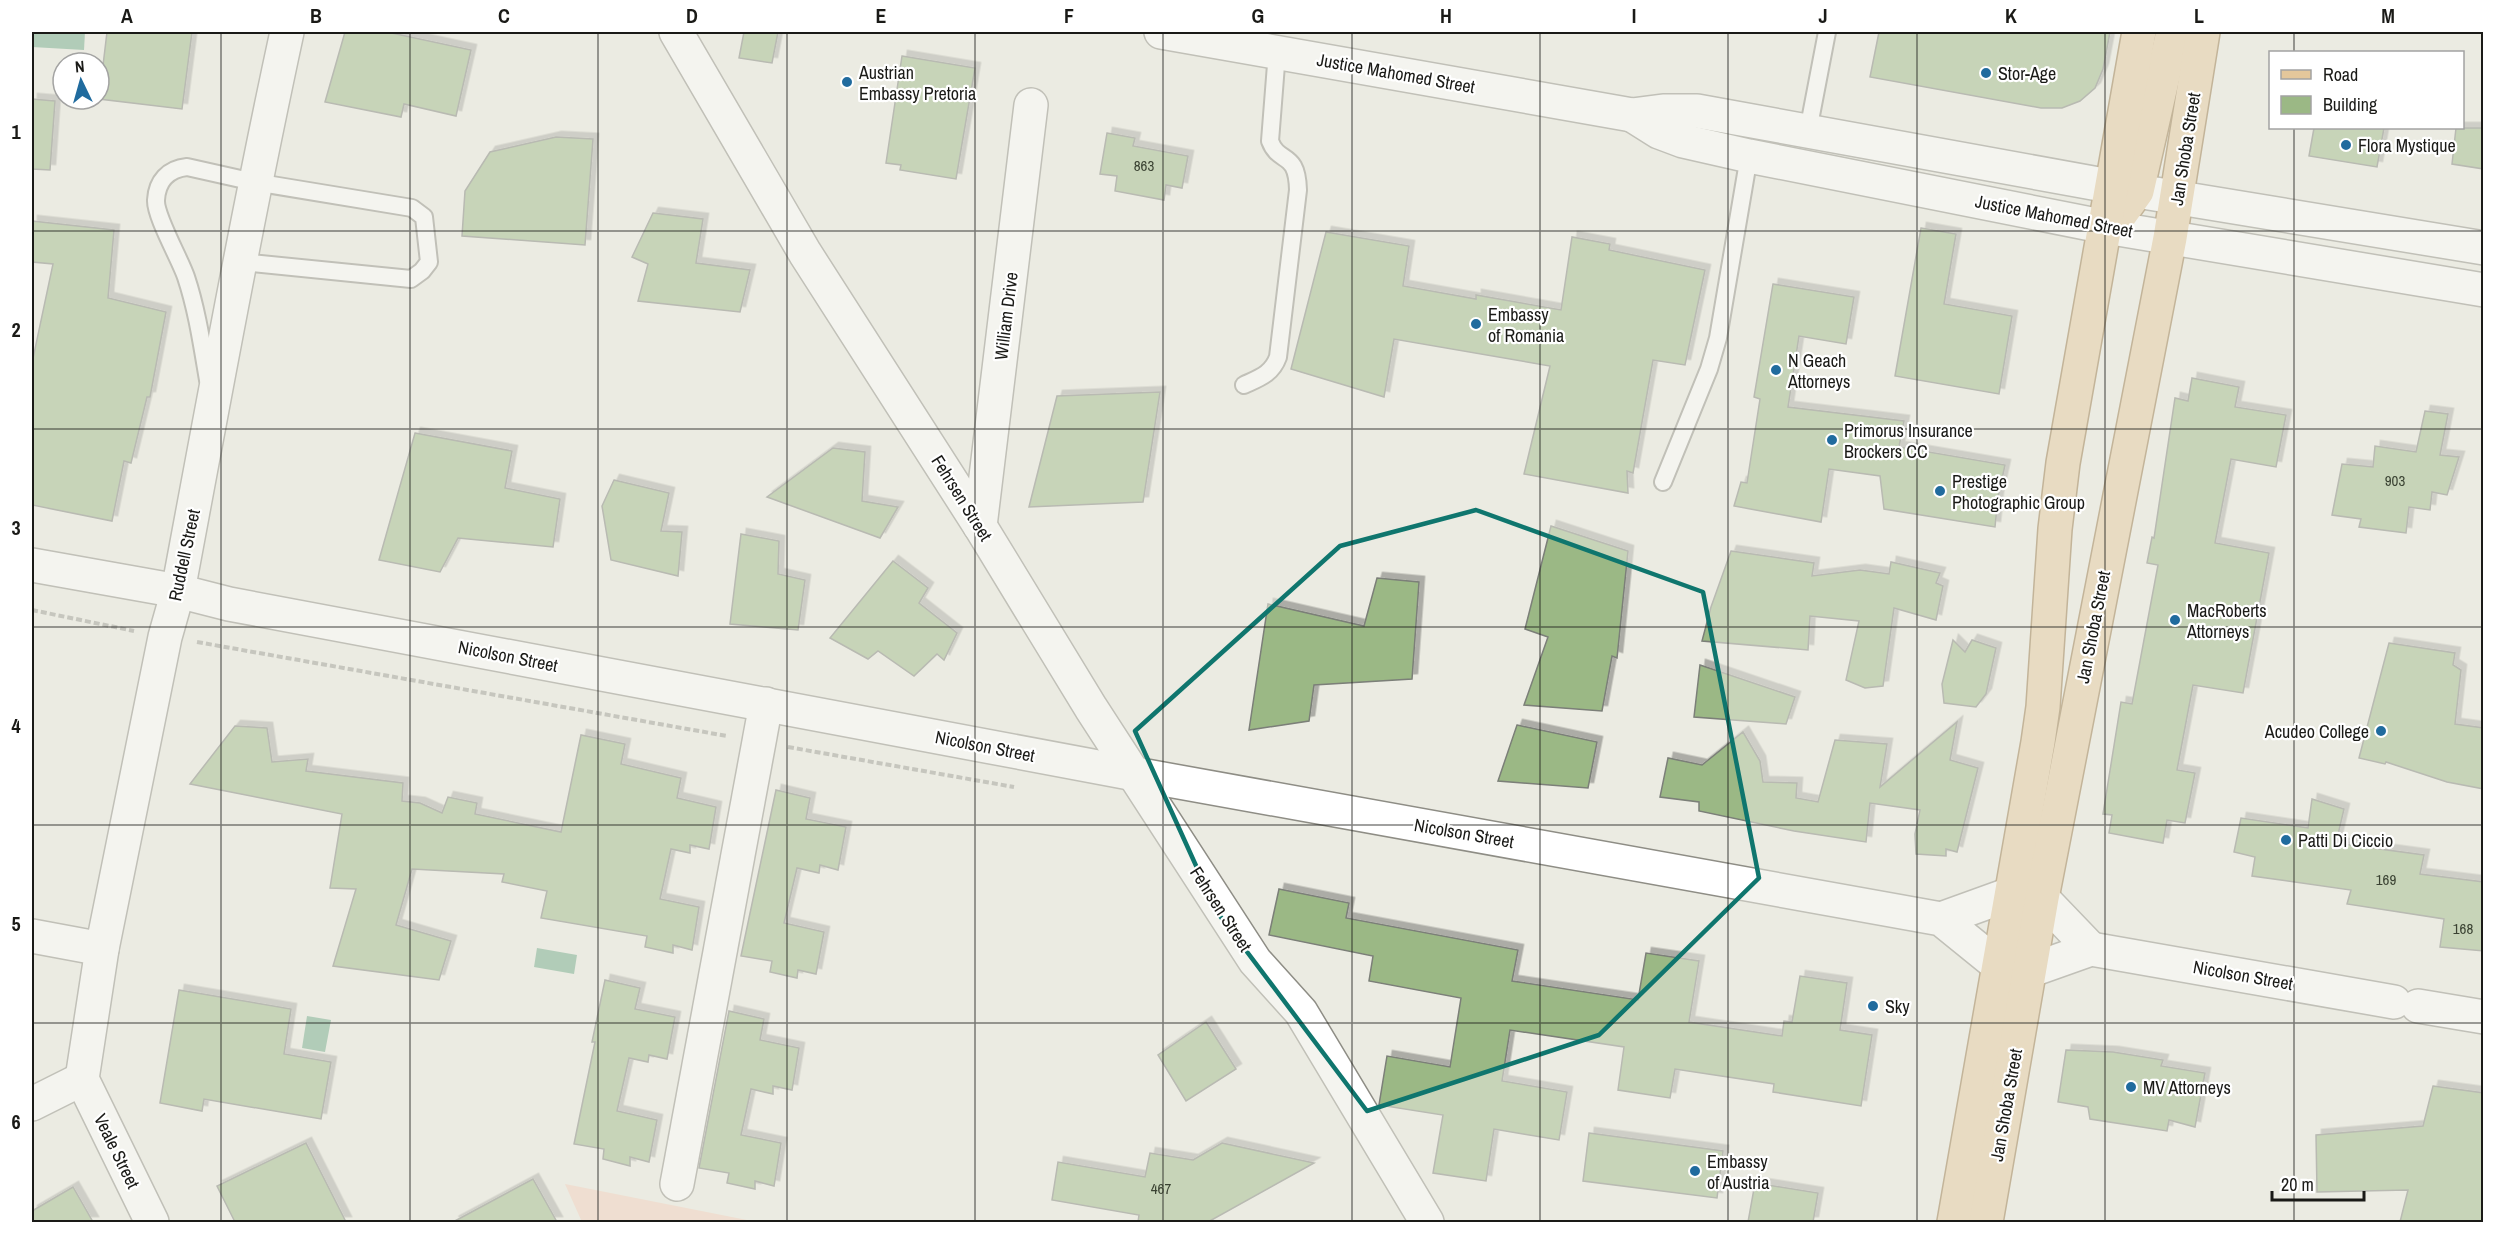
<svg xmlns="http://www.w3.org/2000/svg" width="2515" height="1254" viewBox="0 0 2515 1254" font-family="'Archivo Narrow',sans-serif">
  <style>
    .green { fill: #f3cfbc }
    .water { fill: #6ba686 }
    .building { fill: #9bb885; stroke: #7b7f78; stroke-width: 1.5; filter: url(#shadow) }
    .lines { fill: none; stroke-linecap: round; stroke-linejoin: round }
    .service-casing { stroke: #8e8d85; stroke-width: 20 }
    .minor-casing { stroke: #8e8d85; stroke-width: 36 }
    .secondary-casing { stroke: #8e8d85; stroke-width: 36 }
    .primary-casing { stroke: #927242; stroke-width: 36 }
    .path { stroke: #9a9a93; stroke-width: 4; stroke-dasharray: 6 3; stroke-linecap: butt }
    .service { stroke: #fff; stroke-width: 16 }
    .minor { stroke: #fff; stroke-width: 33 }
    .secondary { stroke: #fff; stroke-width: 33 }
    .primary { stroke: #e4c79b; stroke-width: 33 }
    .marked { fill: none; stroke: #0f766e; stroke-width: 4.5; stroke-linejoin: round }
    .grid { fill: none; stroke: #1a1a17; stroke-width: 1.5; stroke-opacity: 0.55 }
    .poi-dot { fill: #206b9e; stroke: #fff; stroke-width: 2 }
    .labels { text-anchor: middle; dominant-baseline: central; stroke-width: 4.5; stroke-linejoin: round; paint-order: stroke }
    .number-label { font-size: 15px; fill: #3a4232 }
    .poi-label { font-size: 18px; fill: #1a1a17; stroke: #fff; text-anchor: start }
    .street-label { font-size: 18px; fill: #1a1a17; stroke: #fff }
    .neatline { fill: none; stroke: #1a1a17; stroke-width: 2 }
    .grid-label { font-size: 20px; text-anchor: middle; font-weight: bold; fill: #1a1a17 }
  </style>
  <defs>
    <filter id="shadow"><feDropShadow dx="5.5" dy="-5.5" stdDeviation="0" flood-color="#0004"/></filter>
  </defs>
  <rect width="100%" height="100%" fill="#ebebe2"/>
  <!-- green -->
  <path class="green" d="M 565,1184 L 757,1222 L 582,1222 Z"/>
  <!-- water -->
  <g class="water">
    <path d="M 32,32 L 85,32 L 84,50 L 32,47 Z"/>
    <path d="M 537,948 L 577,955 L 574,974 L 534,967 Z"/>
    <path d="M 307,1016 L 331,1020 L 325,1052 L 302,1048 Z"/>
  </g>
  <!-- building -->
  <g class="building">
    <path d="M 107,32 L 192,32 L 182,109 L 99,99 Z"/>
    <path d="M 345,32 L 387,32 L 471,50 L 456,116 L 404,104 L 401,117 L 325,102 Z"/>
    <path d="M 744,32 L 778,32 L 772,63 L 739,58 Z"/>
    <path d="M 1879,32 L 2110,32 L 2103,69 L 2095,88 L 2080,101 L 2062,108 L 2041,108 L 1870,77 Z"/>
    <path d="M 902,56 L 975,68 L 956,179 L 900,170 L 901,165 L 886,163 Z"/>
    <path d="M 32,99 L 55,101 L 50,170 L 32,169 Z"/>
    <path d="M 2314,128 L 2384,128 L 2377,167 L 2309,156 Z"/>
    <path d="M 2456,128 L 2484,128 L 2484,169 L 2452,164 Z"/>
    <path d="M 1107,133 L 1135,138 L 1133,146 L 1188,156 L 1182,188 L 1166,185 L 1164,200 L 1115,191 L 1117,176 L 1100,174 Z"/>
    <path d="M 556,137 L 593,139 L 585,245 L 462,236 L 465,191 L 490,152 Z"/>
    <path d="M 653,213 L 703,219 L 696,263 L 750,270 L 740,312 L 638,301 L 648,264 L 632,257 Z"/>
    <path d="M 32,221 L 114,230 L 108,298 L 166,312 L 150,397 L 147,397 L 131,463 L 124,461 L 112,521 L 32,505 L 32,363 L 53,264 L 32,262 Z"/>
    <path d="M 1921,228 L 1956,234 L 1944,304 L 2012,316 L 1999,394 L 1895,376 Z"/>
    <path d="M 1326,232 L 1409,246 L 1403,286 L 1476,299 L 1476,295 L 1561,310 L 1572,237 L 1610,244 L 1609,250 L 1705,270 L 1685,365 L 1653,360 L 1633,473 L 1627,471 L 1628,493 L 1524,474 L 1550,366 L 1394,339 L 1384,397 L 1291,369 Z"/>
    <path d="M 1773,284 L 1854,297 L 1846,344 L 1799,336 L 1788,407 L 1904,421 L 1899,447 L 2005,465 L 1998,497 L 1995,527 L 1884,509 L 1880,476 L 1829,469 L 1821,522 L 1734,506 L 1741,482 L 1747,483 L 1760,399 L 1754,397 Z"/>
    <path d="M 2192,378 L 2239,387 L 2235,407 L 2286,415 L 2276,467 L 2231,459 L 2215,543 L 2269,553 L 2243,693 L 2193,685 L 2177,770 L 2195,773 L 2185,823 L 2167,820 L 2163,843 L 2109,833 L 2112,815 L 2103,814 L 2121,702 L 2132,704 L 2158,565 L 2147,563 L 2152,537 L 2154,538 L 2175,398 L 2188,401 Z"/>
    <path d="M 1160,392 L 1143,502 L 1029,507 L 1057,396 Z"/>
    <path d="M 2425,411 L 2448,414 L 2440,455 L 2459,457 L 2447,495 L 2432,492 L 2430,510 L 2409,507 L 2406,533 L 2359,527 L 2361,519 L 2332,515 L 2342,464 L 2373,467 L 2375,446 L 2416,452 Z"/>
    <path d="M 415,433 L 512,451 L 505,488 L 560,499 L 553,547 L 458,538 L 440,572 L 379,560 Z"/>
    <path d="M 833,448 L 865,452 L 862,501 L 898,507 L 880,538 L 767,497 Z"/>
    <path d="M 614,480 L 669,493 L 661,531 L 682,532 L 678,576 L 611,560 L 602,506 Z"/>
    <path d="M 1551,526 L 1628,551 L 1617,658 L 1612,656 L 1602,711 L 1524,705 L 1548,637 L 1525,629 Z"/>
    <path d="M 741,534 L 779,541 L 778,574 L 805,580 L 798,630 L 730,624 Z"/>
    <path d="M 1731,551 L 1814,563 L 1812,576 L 1860,570 L 1889,574 L 1891,562 L 1940,573 L 1936,583 L 1943,586 L 1936,620 L 1894,608 L 1883,686 L 1865,688 L 1846,680 L 1859,621 L 1810,616 L 1808,650 L 1702,641 L 1711,607 Z"/>
    <path d="M 893,561 L 928,588 L 919,603 L 957,633 L 944,660 L 937,654 L 914,676 L 878,651 L 868,659 L 830,638 Z"/>
    <path d="M 1377,578 L 1419,582 L 1412,679 L 1314,685 L 1309,721 L 1249,730 L 1268,604 L 1364,626 Z"/>
    <path d="M 1953,640 L 1965,652 L 1972,640 L 1996,648 L 1986,694 L 1976,707 L 1944,703 L 1942,684 Z"/>
    <path d="M 2389,643 L 2455,653 L 2453,665 L 2461,670 L 2455,724 L 2484,728 L 2484,789 L 2447,782 L 2386,762 L 2385,764 L 2359,758 Z"/>
    <path d="M 1700,665 L 1795,697 L 1786,724 L 1694,717 Z"/>
    <path d="M 1957,722 L 1950,760 L 1978,768 L 1957,852 L 1946,849 L 1946,856 L 1916,854 L 1915,834 L 1920,810 L 1870,803 L 1866,842 L 1794,831 L 1699,811 L 1699,802 L 1660,797 L 1668,758 L 1702,765 L 1743,732 L 1760,761 L 1763,782 L 1797,783 L 1796,798 L 1818,802 L 1835,740 L 1887,744 L 1880,787 Z"/>
    <path d="M 1517,725 L 1597,742 L 1588,788 L 1498,781 Z"/>
    <path d="M 235,726 L 267,728 L 272,762 L 308,759 L 306,771 L 403,783 L 402,801 L 420,803 L 442,813 L 448,797 L 477,803 L 475,814 L 561,832 L 581,735 L 625,744 L 621,764 L 681,778 L 677,798 L 716,807 L 709,849 L 690,845 L 690,853 L 671,849 L 660,899 L 699,907 L 692,950 L 673,945 L 673,953 L 645,947 L 647,936 L 541,918 L 547,891 L 502,882 L 504,874 L 412,869 L 396,925 L 451,941 L 439,980 L 333,966 L 356,889 L 330,888 L 342,814 L 190,784 Z"/>
    <path d="M 776,790 L 810,798 L 806,819 L 846,827 L 838,870 L 820,865 L 819,873 L 797,868 L 784,923 L 824,932 L 816,974 L 798,970 L 797,978 L 770,972 L 772,961 L 741,956 Z"/>
    <path d="M 2312,799 L 2344,809 L 2336,843 L 2424,855 L 2420,874 L 2484,882 L 2484,951 L 2440,947 L 2444,919 L 2347,904 L 2351,890 L 2252,876 L 2255,857 L 2234,852 L 2241,818 L 2308,828 Z"/>
    <path d="M 1279,889 L 1349,903 L 1346,918 L 1518,950 L 1512,981 L 1638,1000 L 1646,953 L 1699,961 L 1689,1022 L 1782,1036 L 1784,1021 L 1792,1022 L 1800,976 L 1847,983 L 1840,1030 L 1872,1035 L 1861,1106 L 1773,1092 L 1774,1084 L 1675,1069 L 1670,1098 L 1618,1090 L 1624,1047 L 1510,1030 L 1502,1081 L 1567,1092 L 1559,1140 L 1494,1129 L 1486,1181 L 1433,1173 L 1443,1115 L 1379,1105 L 1387,1056 L 1450,1067 L 1461,998 L 1369,981 L 1373,956 L 1269,935 Z"/>
    <path d="M 605,980 L 640,988 L 635,1009 L 675,1017 L 667,1059 L 649,1055 L 648,1062 L 629,1058 L 617,1111 L 657,1120 L 649,1162 L 630,1157 L 630,1166 L 603,1159 L 604,1149 L 574,1144 L 595,1042 L 592,1042 Z"/>
    <path d="M 179,990 L 291,1009 L 284,1054 L 331,1062 L 321,1119 L 204,1099 L 202,1111 L 160,1103 Z"/>
    <path d="M 729,1011 L 764,1019 L 760,1040 L 799,1048 L 792,1090 L 773,1086 L 773,1094 L 751,1089 L 741,1135 L 781,1143 L 774,1186 L 755,1181 L 755,1189 L 727,1183 L 729,1173 L 699,1168 Z"/>
    <path d="M 1206,1022 L 1236,1069 L 1186,1101 L 1158,1055 Z"/>
    <path d="M 2066,1050 L 2113,1052 L 2163,1060 L 2161,1066 L 2205,1073 L 2195,1127 L 2169,1120 L 2167,1131 L 2090,1119 L 2088,1107 L 2058,1102 Z"/>
    <path d="M 2433,1086 L 2484,1093 L 2484,1222 L 2400,1222 L 2408,1190 L 2317,1192 L 2316,1135 L 2423,1126 Z"/>
    <path d="M 1589,1133 L 1723,1151 L 1717,1198 L 1583,1181 Z"/>
    <path d="M 306,1143 L 346,1222 L 235,1222 L 217,1186 Z"/>
    <path d="M 1222,1143 L 1314,1163 L 1208,1222 L 1138,1222 L 1139,1215 L 1052,1200 L 1058,1162 L 1145,1177 L 1150,1153 L 1193,1160 Z"/>
    <path d="M 533,1179 L 557,1222 L 453,1222 Z"/>
    <path d="M 1755,1183 L 1818,1193 L 1813,1222 L 1748,1222 Z"/>
    <path d="M 73,1187 L 93,1222 L 32,1222 L 32,1211 Z"/>
  </g>
  <g class="lines">
    <!-- service casing -->
    <g class="service-casing">
      <g id="service">
        <path d="M 1808,131 L 1827,32"/>
        <path d="M 208,380 C 202,345 197,310 186,277 C 180,259 155,216 156,200 C 157,181 168,169 187,167 L 254,182 L 412,208 L 424,217 L 429,262 L 422,271 L 411,279 L 241,262"/>
        <path d="M 1244,385 C 1259,378 1272,374 1278,357 L 1298,190 C 1297,150 1279,165 1270,141 L 1277,52"/>
        <path d="M 1663,482 L 1709,369 L 1718,338 L 1749,156"/>
      </g>
    </g>
    <!-- minor casing -->
    <g class="minor-casing">
      <g id="minor">
        <path d="M 676,32 L 805,253 L 980,526 L 1091,708 L 1255,961 L 1301,1012 L 1427,1222"/>
        <path d="M 980,526 L 1031,105"/>
        <path d="M 32,565 L 178,591 L 229,604 L 1135,774 L 1941,919 L 1999,966"/>
        <path d="M 2042,898 L 2091,949"/>
        <path d="M 1941,919 L 2013,893"/>
        <path d="M 32,936 L 102,949"/>
        <path d="M 2029,971 L 2091,949 L 2394,1002"/>
        <path d="M 2418,1006 L 2484,1017"/>
        <path d="M 32,1104 L 82,1079"/>
        <path d="M 677,1184 L 766,704"/>
        <path d="M 152,1222 L 82,1079 L 102,949 L 165,637 L 178,591 C 213,404 247,217 287,32"/>
      </g>
    </g>
    <!-- secondary casing -->
    <g class="secondary-casing">
      <g id="secondary">
        <path d="M 1161,32 L 1632,115 L 1663,111 L 1697,111 L 2137,191 L 2484,248"/>
        <path d="M 1632,115 L 1659,132 L 1683,141 L 1749,156 L 2106,227 L 2484,290"/>
      </g>
    </g>
    <!-- primary casing -->
    <g class="primary-casing">
      <g id="primary">
        <path d="M 2106,227 L 2119,216 L 2137,191 L 2173,32"/>
        <path d="M 1954,1222 L 2038,742 L 2043,707 L 2055,529 L 2063,463 L 2139,32"/>
        <path d="M 1986,1222 L 2042,898 L 2170,238 L 2203,32"/>
      </g>
    </g>
    <!-- path -->
    <g class="path">
      <path d="M 32,610 L 134,631"/>
      <path d="M 197,642 L 727,736"/>
      <path d="M 788,747 L 1014,787"/>
    </g>
    <!-- service -->
    <use href="#service" class="service"/>
    <!-- minor -->
    <use href="#minor" class="minor"/>
    <!-- secondary -->
    <use href="#secondary" class="secondary"/>
    <!-- primary -->
    <use href="#primary" class="primary"/>
  </g>
  <!-- marked area -->
  <path d="M0 0H2515V1254H0ZM 1476,510 L 1703,592 L 1759,878 L 1599,1035 L 1367,1111 L 1217,912 L 1135,731 L 1340,546 Z" fill="#ebebe2" fill-opacity=".55" fill-rule="evenodd"/>
  <path class="marked" d="M 1476,510 L 1703,592 L 1759,878 L 1599,1035 L 1367,1111 L 1217,912 L 1135,731 L 1340,546 Z"/>
  <!-- grid -->
  <path class="grid" d="M 221,32 L 221,1222M 410,32 L 410,1222M 598,32 L 598,1222M 787,32 L 787,1222M 975,32 L 975,1222M 1163,32 L 1163,1222M 1352,32 L 1352,1222M 1540,32 L 1540,1222M 1728,32 L 1728,1222M 1917,32 L 1917,1222M 2105,32 L 2105,1222M 2294,32 L 2294,52M 2294,128 L 2294,1222M 32,231 L 2484,231M 32,429 L 2484,429M 32,627 L 2484,627M 32,825 L 2484,825M 32,1023 L 2484,1023"/>
  <!-- markers -->
  <g class="poi-dot">
    <circle cx="1986" cy="73" r="6"/>
    <circle cx="847" cy="82" r="6"/>
    <circle cx="2346" cy="145" r="6"/>
    <circle cx="1476" cy="324" r="6"/>
    <circle cx="1776" cy="370" r="6"/>
    <circle cx="1832" cy="440" r="6"/>
    <circle cx="1940" cy="491" r="6"/>
    <circle cx="2175" cy="620" r="6"/>
    <circle cx="2381" cy="731" r="6"/>
    <circle cx="2286" cy="840" r="6"/>
    <circle cx="1873" cy="1006" r="6"/>
    <circle cx="2131" cy="1087" r="6"/>
    <circle cx="1695" cy="1171" r="6"/>
  </g>
  <g class="labels">
    <!-- number labels -->
    <g class="number-label">
      <text x="1144" y="165">863</text>
      <text x="2395" y="480">903</text>
      <text x="2386" y="879">169</text>
      <text x="2463" y="928">168</text>
      <text x="1161" y="1188">467</text>
    </g>
    <!-- poi labels -->
    <g class="poi-label">
      <text x="859" y="72">Austrian<tspan x="859" dy="21">Embassy Pretoria</tspan></text>
      <text x="1998" y="73">Stor-Age</text>
      <text x="2358" y="145">Flora Mystique</text>
      <text x="1488" y="314">Embassy<tspan x="1488" dy="21">of Romania</tspan></text>
      <text x="1788" y="360">N Geach<tspan x="1788" dy="21">Attorneys</tspan></text>
      <text x="1844" y="430">Primorus Insurance<tspan x="1844" dy="21">Brockers CC</tspan></text>
      <text x="1952" y="481">Prestige<tspan x="1952" dy="21">Photographic Group</tspan></text>
      <text x="2187" y="610">MacRoberts<tspan x="2187" dy="21">Attorneys</tspan></text>
      <text x="2369" y="731" text-anchor="end">Acudeo College</text>
      <text x="2298" y="840">Patti Di Ciccio</text>
      <text x="1885" y="1006">Sky</text>
      <text x="2143" y="1087">MV Attorneys</text>
      <text x="1707" y="1161">Embassy<tspan x="1707" dy="21">of Austria</tspan></text>
    </g>
    <!-- street labels -->
    <g class="street-label">
      <text transform="translate(1396 73) rotate(10)">Justice Mahomed Street</text>
      <text transform="translate(2185 149) rotate(-81)">Jan Shoba Street</text>
      <text transform="translate(2054 216) rotate(11)">Justice Mahomed Street</text>
      <text transform="translate(1006 316) rotate(-83)">William Drive</text>
      <text transform="translate(962 498) rotate(58)">Fehrsen Street</text>
      <text transform="translate(184 555) rotate(-78)">Ruddell Street</text>
      <text transform="translate(2093 627) rotate(-79)">Jan Shoba Street</text>
      <text transform="translate(508 656) rotate(11)">Nicolson Street</text>
      <text transform="translate(985 746) rotate(11)">Nicolson Street</text>
      <text transform="translate(1464 833) rotate(10)">Nicolson Street</text>
      <text transform="translate(1221 909) rotate(57)">Fehrsen Street</text>
      <text transform="translate(2243 975) rotate(10)">Nicolson Street</text>
      <text transform="translate(2006 1105) rotate(-80)">Jan Shoba Street</text>
      <text transform="translate(117 1151) rotate(64)">Veale Street</text>
    </g>
  </g>
  <!-- border -->
  <rect width="2515" height="1254" fill="none" stroke="#ffffff" stroke-width="66"/>
  <!-- legend -->
  <rect x="2269" y="51" width="195" height="78" fill="#ffffff" stroke="#a3a3a2" stroke-width="1.5"/>
  <rect x="2281" y="70" width="30" height="9" fill="#e4c79b" stroke="#a3a3a2" stroke-width="1.5"/>
  <text x="2323" y="81" font-size="18" fill="#1a1a17">Road</text>
  <rect x="2281" y="96" width="30" height="18" fill="#9bb885" stroke="#a3a3a2" stroke-width="1.5"/>
  <text x="2323" y="111" font-size="18" fill="#1a1a17">Building</text>
  <!-- north arrow -->
  <g transform="translate(81 81) rotate(355)"><circle r="28" fill="#ffffff" stroke="#a3a3a2" stroke-width="1.5"/>
  <path d="M0-4.5L10 22L0 15L-10 22Z" fill="#206b9e"/>
  <text y="-9" font-size="16" font-weight="bold" text-anchor="middle" fill="#1a1a17">N</text>
  </g>
  <!-- scale -->
  <path d="M2272 1191v9h92v-9" fill="none" stroke="#1a1a17" stroke-width="3"/>
  <text x="2281" y="1191" font-size="18" fill="#1a1a17" stroke="#ffffff" stroke-width="4.5" paint-order="stroke">20 m</text>
  <rect x="33" y="33" width="2449" height="1188" class="neatline"/>
  <g class="grid-label">
    <text x="127" y="23">A</text>
    <text x="316" y="23">B</text>
    <text x="504" y="23">C</text>
    <text x="692" y="23">D</text>
    <text x="881" y="23">E</text>
    <text x="1069" y="23">F</text>
    <text x="1258" y="23">G</text>
    <text x="1446" y="23">H</text>
    <text x="1634" y="23">I</text>
    <text x="1823" y="23">J</text>
    <text x="2011" y="23">K</text>
    <text x="2199" y="23">L</text>
    <text x="2388" y="23">M</text>
    <text x="16" y="139">1</text>
    <text x="16" y="337">2</text>
    <text x="16" y="535">3</text>
    <text x="16" y="733">4</text>
    <text x="16" y="931">5</text>
    <text x="16" y="1129">6</text>
  </g>
</svg>
